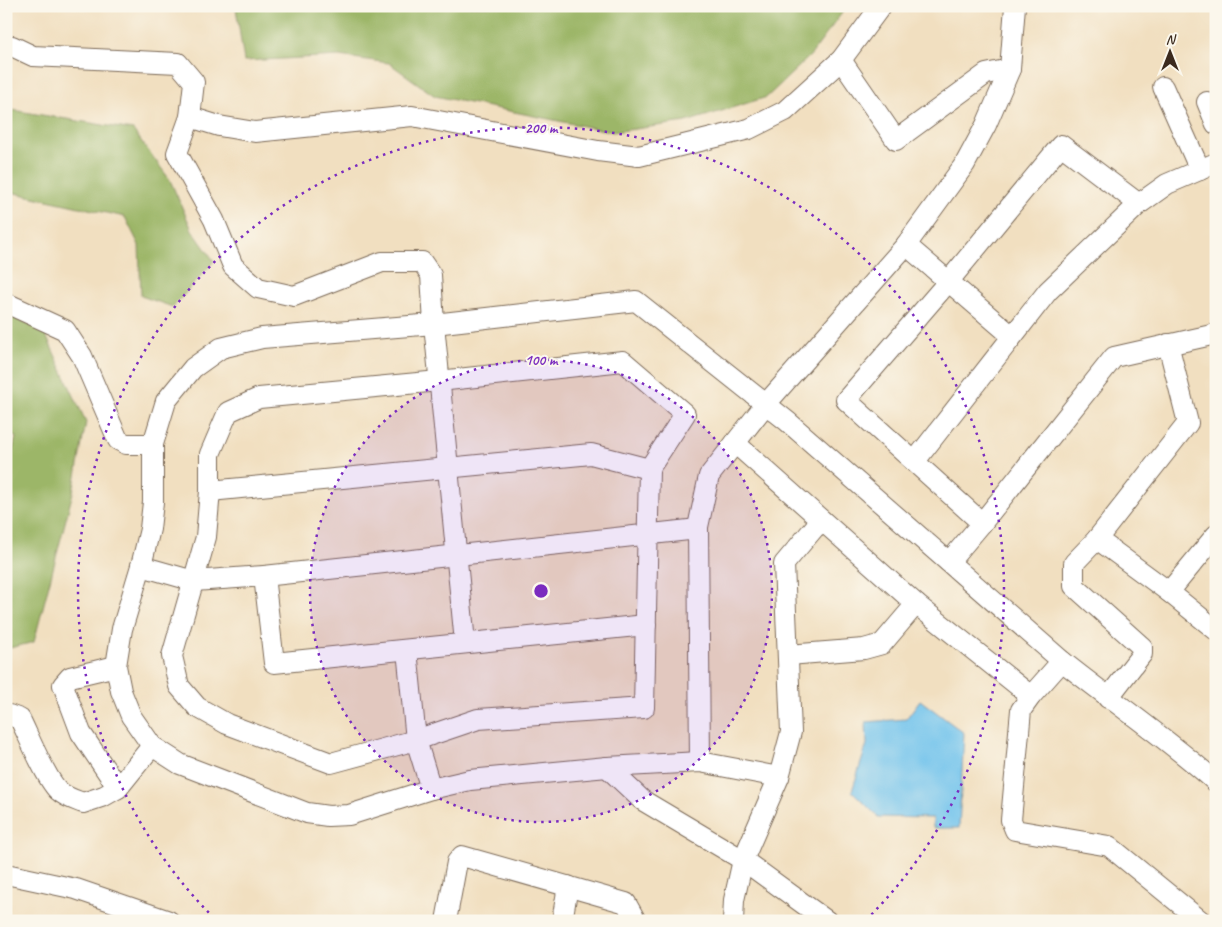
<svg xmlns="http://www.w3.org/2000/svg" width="1222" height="927" viewBox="0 0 1222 927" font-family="Caveat,sans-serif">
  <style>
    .forest { fill: #9cb668; stroke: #6c7043 }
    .water { fill: #70c2ec; stroke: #567685 }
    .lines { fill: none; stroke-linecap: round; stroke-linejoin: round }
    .minor-casing { stroke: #7b6957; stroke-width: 22 }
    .minor { stroke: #fff; stroke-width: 20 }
    .ring { fill: none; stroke: #7b2cbf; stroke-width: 2.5; stroke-dasharray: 2.5 5 }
    .centre { fill: #7b2cbf; stroke: #fbf7ec; stroke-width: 2.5 }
    .ring-label { font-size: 15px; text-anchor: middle; font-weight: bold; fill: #7b2cbf; stroke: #fbf7ec; stroke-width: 4; stroke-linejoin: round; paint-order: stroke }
  </style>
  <rect width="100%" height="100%" fill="#fbf7ec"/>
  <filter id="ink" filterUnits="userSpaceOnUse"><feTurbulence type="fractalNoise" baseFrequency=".02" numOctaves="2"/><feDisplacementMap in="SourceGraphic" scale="10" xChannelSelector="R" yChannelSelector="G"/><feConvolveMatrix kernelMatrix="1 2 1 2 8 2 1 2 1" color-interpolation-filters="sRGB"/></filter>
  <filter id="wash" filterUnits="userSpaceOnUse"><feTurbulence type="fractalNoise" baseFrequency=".0096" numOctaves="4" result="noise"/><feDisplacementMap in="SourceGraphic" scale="20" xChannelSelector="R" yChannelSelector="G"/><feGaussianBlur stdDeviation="1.12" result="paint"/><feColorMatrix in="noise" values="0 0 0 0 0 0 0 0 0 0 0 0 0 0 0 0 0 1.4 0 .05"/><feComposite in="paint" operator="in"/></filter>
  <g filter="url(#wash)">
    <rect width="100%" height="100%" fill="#f1dfc0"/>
    <!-- forest -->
    <g class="forest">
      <path d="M 234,6 L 847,6 L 811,55 L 767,97 L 686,122 L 613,132 L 435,96 L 389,63 L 339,56 L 244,61 L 236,8 Z"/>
      <path d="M 6,109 L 133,130 L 170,180 L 192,230 L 214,261 L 173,307 L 141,296 L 139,245 L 125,217 L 6,191 Z"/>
      <path d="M 6,315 L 43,329 L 86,422 L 73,492 L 34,642 L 6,649 L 6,478 L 16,437 L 6,434 Z"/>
    </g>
    <!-- water -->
    <path class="water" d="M 920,700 L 964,733 L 959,828 L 933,828 L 933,818 L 878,817 L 852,791 L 867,744 L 866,722 L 906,719 Z"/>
  </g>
  <g filter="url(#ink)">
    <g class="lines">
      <!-- minor casing -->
      <g class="minor-casing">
        <g id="minor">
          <path d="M 6,48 L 12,46 L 33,56 L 178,63 L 194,82 L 190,117 L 177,153 L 214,220 L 233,266 L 258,288 L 294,296 L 382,262 L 422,262 L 431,275 L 434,324 L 465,643"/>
          <path d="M 841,60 L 896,140 L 986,74 L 1010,69"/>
          <path d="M 1163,87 L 1200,170"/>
          <path d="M 1207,102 L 1216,124"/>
          <path d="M 190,117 L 219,126 L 255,132 L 412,116 L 598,151 L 639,156 L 749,129 L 785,111 L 841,60 L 881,6"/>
          <path d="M 1139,204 L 1061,145 L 948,282 L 846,400 L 982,523 L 1114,357 L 1216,334"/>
          <path d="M 906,245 L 1012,336"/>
          <path d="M 6,303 L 65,330 L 82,356 L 118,440 L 126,444 L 153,444"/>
          <path d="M 1168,344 L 1188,423 L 1097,539 L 1169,592 L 1216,630"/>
          <path d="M 623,361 L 685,414 L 649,469 L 644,708 L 478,719 L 416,740 L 331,763 L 227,724 L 197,707 L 179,686 L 172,656 L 206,537 L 210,491 L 210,454 L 228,412 L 259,398 L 439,381 Z"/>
          <path d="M 735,443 L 916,604 L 1031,696"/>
          <path d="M 915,461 L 1048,291 L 1139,204 L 1167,184 L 1216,163"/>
          <path d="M 210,491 L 591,454 L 649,469"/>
          <path d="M 1098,538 L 1074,563 L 1074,586 L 1142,647 L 1142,654 L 1108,698"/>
          <path d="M 949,562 L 982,523"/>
          <path d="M 141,566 L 194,581 L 264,576 L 698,529"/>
          <path d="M 264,576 L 274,663 L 646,625"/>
          <path d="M 1169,592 L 1216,535"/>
          <path d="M 407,650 L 416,740 L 431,789"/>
          <path d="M 788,655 L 864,649 L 882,644 L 916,604"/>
          <path d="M 1062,661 L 1031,696 L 1021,710 L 1011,820 L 1015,830 L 1109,846 L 1201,921"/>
          <path d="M 116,666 L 70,677 L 63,685 L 81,733 L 118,788"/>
          <path d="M 6,717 L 9,715 L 20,719 C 28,735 47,781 59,791 C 65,797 75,800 83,803 L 104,796 L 118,788 L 152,746"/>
          <path d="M 700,762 L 698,527 L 709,476 L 765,405 L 906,245 L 965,164 L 986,125 L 1010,69 L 1015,6"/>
          <path d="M 607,767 L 642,800 L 743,860 L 827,921"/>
          <path d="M 779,777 L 700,762 L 607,767 L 470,780 L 431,789 L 349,815 L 328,816 L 307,813 L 180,764 L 152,746 L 131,716 L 121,691 L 116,666 L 122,629 L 141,566 L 150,529 L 153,502 L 153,444 L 166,401 L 193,368 L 221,348 L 262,338 L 434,324 L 636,301 L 787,421 L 1062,661 C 1113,702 1167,738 1216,782"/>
          <path d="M 6,874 L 76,889 L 169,921"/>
          <path d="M 446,921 L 457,862 L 462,856 L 626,903 L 636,921"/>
          <path d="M 562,921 L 568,886"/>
          <path d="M 733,921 L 734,900 L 743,860 L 779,777 L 791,732 L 784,564 L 821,520"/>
        </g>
      </g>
      <!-- minor -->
      <use href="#minor" class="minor"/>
    </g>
  </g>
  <!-- distance rings -->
  <circle cx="541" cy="591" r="231" fill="#7b2cbf" fill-opacity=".12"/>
  <g class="ring">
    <circle cx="541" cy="591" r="231"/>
    <path d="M214 918A463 463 0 1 1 868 918"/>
  </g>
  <circle cx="541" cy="591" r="8" class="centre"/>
  <g class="ring-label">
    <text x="541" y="133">200 m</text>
    <text x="541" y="365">100 m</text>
  </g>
  <!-- margin -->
  <rect width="1222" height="927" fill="none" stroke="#fbf7ec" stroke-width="25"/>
  <!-- north arrow -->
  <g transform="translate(1170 52)" stroke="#fbf7ec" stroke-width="4" paint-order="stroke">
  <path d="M0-4L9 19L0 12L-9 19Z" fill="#3b2a1e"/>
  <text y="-8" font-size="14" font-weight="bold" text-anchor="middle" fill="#3b2a1e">N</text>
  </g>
</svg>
